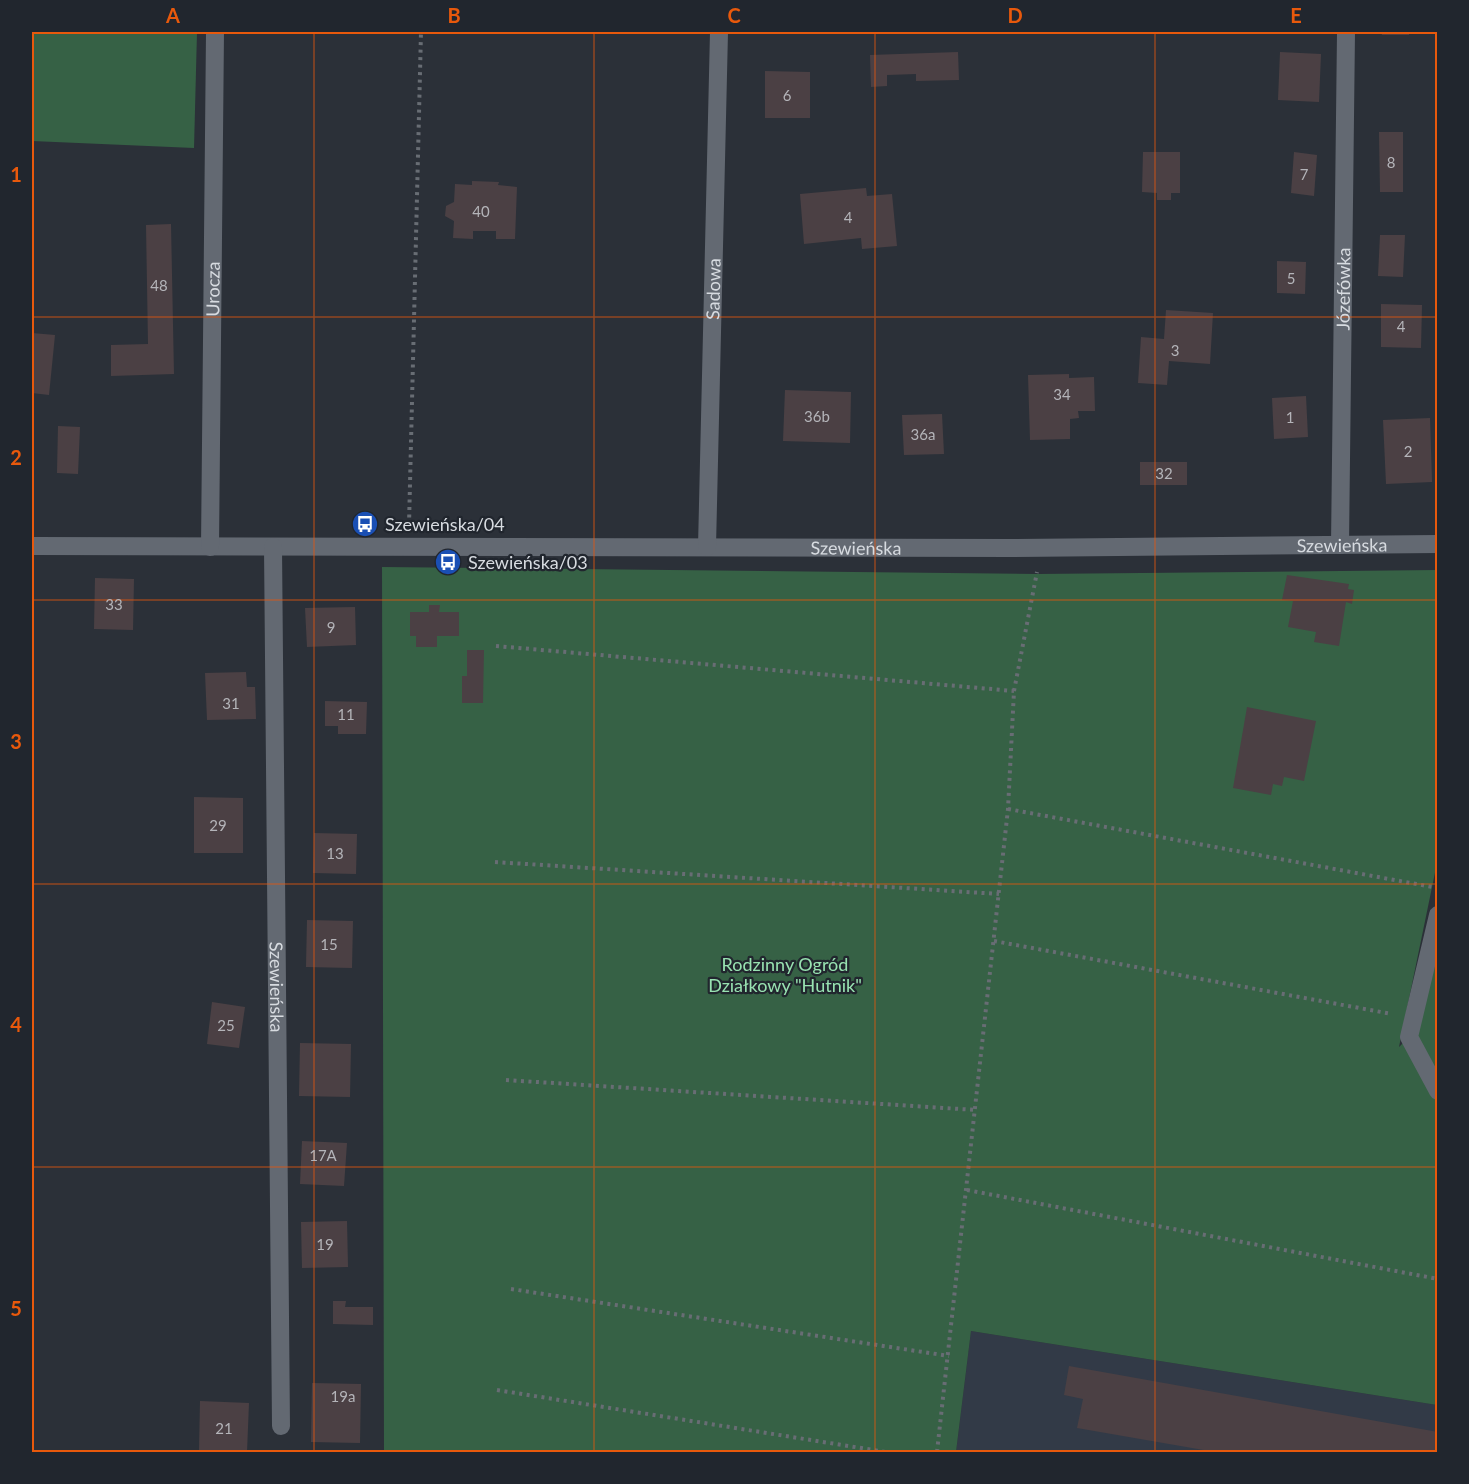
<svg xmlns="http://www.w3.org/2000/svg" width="1469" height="1484" viewBox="0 0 1469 1484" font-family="Lato,sans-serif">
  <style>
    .built { fill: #323a47 }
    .green { fill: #366145 }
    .building { fill: #4b4044 }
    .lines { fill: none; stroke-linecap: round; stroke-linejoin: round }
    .path { stroke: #686d74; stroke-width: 4; stroke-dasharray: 3 4.5; stroke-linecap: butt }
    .minor { stroke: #636972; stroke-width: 18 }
    .grid { fill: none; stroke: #e8590c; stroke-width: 1.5; stroke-opacity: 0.55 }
    .labels { text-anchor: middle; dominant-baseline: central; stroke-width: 4.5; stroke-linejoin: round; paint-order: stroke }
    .number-label { font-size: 15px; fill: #b4b4b9 }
    .street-label { font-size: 18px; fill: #d7dbe0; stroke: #21262e }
    .poi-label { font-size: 18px; fill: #d7dbe0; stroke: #21262e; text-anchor: start }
    .park-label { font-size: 18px; fill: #98e2b1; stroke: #21262e }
    .neatline { fill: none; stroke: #e8590c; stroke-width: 2 }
    .grid-label { font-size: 20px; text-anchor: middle; font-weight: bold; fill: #e8590c }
  </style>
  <rect width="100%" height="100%" fill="#2b3038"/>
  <!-- built -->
  <path class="built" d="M 971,1331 L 1437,1405 L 1437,1452 L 956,1452 Z"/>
  <!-- green -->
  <g class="green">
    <path d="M 32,32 L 197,32 L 194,148 L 32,141 Z"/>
    <path d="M 382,567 L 1037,574 L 1437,570 L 1437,863 L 1399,1047 L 1409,1037 L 1437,915 L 1437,1405 L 971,1331 L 956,1452 L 384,1452 Z"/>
  </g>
  <!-- building -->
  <g class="building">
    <path d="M 1381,32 L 1409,32 L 1409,35 L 1382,35 Z"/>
    <path d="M 958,52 L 959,80 L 916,81 L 916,74 L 887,75 L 887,86 L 871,87 L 870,55 Z"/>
    <path d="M 1280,52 L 1321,54 L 1319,102 L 1278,100 Z"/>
    <path d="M 765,71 L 810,72 L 810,118 L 765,118 Z"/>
    <path d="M 1379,132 L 1403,132 L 1403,192 L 1380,192 Z"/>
    <path d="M 1143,152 L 1180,152 L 1180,193 L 1171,193 L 1171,200 L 1157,200 L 1157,193 L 1142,192 Z"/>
    <path d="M 1294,152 L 1317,155 L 1314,196 L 1291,193 Z"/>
    <path d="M 472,181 L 499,182 L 498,185 L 517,187 L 515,239 L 496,239 L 496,231 L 473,231 L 473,239 L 453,238 L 454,221 L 445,216 L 446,206 L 454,202 L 455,184 L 472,185 Z"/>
    <path d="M 866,188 L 867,196 L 892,194 L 897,246 L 862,249 L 861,238 L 804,244 L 800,194 Z"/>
    <path d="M 171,224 L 174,374 L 111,376 L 111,345 L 148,344 L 146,225 Z"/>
    <path d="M 1380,235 L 1405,235 L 1403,277 L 1378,276 Z"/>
    <path d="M 1277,261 L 1306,262 L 1305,294 L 1277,293 Z"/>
    <path d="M 1381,304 L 1422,305 L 1421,348 L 1381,347 Z"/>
    <path d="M 1166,310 L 1213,313 L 1210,364 L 1169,361 L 1167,385 L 1138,383 L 1141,337 L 1164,339 Z"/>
    <path d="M 32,333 L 55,335 L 49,395 L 32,393 Z"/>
    <path d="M 1069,374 L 1069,378 L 1094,377 L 1095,411 L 1078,411 L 1079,418 L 1070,419 L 1070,439 L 1030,440 L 1028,375 Z"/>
    <path d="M 785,390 L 851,392 L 850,443 L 783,441 Z"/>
    <path d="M 1306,396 L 1308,437 L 1274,439 L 1272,398 Z"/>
    <path d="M 942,414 L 944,454 L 904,455 L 902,415 Z"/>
    <path d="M 1430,418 L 1432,482 L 1386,484 L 1383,420 Z"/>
    <path d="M 58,426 L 80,427 L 78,474 L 57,473 Z"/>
    <rect x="1140" y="462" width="47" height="23"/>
    <path d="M 1287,575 L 1349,584 L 1348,589 L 1354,590 L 1352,604 L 1346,602 L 1339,646 L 1314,642 L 1316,632 L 1288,627 L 1293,601 L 1282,600 Z"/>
    <path d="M 95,578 L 134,579 L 133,630 L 94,629 Z"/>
    <path d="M 429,605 L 440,605 L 439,612 L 459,612 L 459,636 L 437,636 L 437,647 L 416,647 L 416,636 L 410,636 L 410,612 L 429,612 Z"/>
    <path d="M 355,607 L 356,645 L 307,647 L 305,608 Z"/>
    <path d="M 467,650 L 484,650 L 483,703 L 462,703 L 462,676 L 467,676 Z"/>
    <path d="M 246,672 L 247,687 L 255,687 L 256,719 L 207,720 L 205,673 Z"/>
    <path d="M 325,701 L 367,702 L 366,734 L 338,734 L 338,726 L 325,726 Z"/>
    <path d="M 1247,707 L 1316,721 L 1304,781 L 1284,777 L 1282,786 L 1273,784 L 1271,795 L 1233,788 Z"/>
    <path d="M 194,797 L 243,798 L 243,853 L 194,853 Z"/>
    <path d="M 314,833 L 357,834 L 356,874 L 313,873 Z"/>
    <path d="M 307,920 L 353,921 L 352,968 L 306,967 Z"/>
    <path d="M 212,1002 L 245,1007 L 239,1048 L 207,1044 Z"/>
    <path d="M 300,1043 L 351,1044 L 350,1097 L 299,1096 Z"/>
    <path d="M 302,1141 L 347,1143 L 344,1186 L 300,1184 Z"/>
    <path d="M 347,1221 L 348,1267 L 302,1268 L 301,1222 Z"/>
    <path d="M 333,1301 L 346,1301 L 345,1307 L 373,1307 L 373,1325 L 333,1324 Z"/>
    <path d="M 1069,1366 L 1438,1432 L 1438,1452 L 1215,1452 L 1077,1428 L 1083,1399 L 1064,1395 Z"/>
    <path d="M 312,1383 L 361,1384 L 360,1443 L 311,1442 Z"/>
    <path d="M 200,1401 L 249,1403 L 247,1452 L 199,1452 Z"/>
  </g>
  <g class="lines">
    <!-- path -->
    <g class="path">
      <path d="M 409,525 L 421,32"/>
      <path d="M 496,646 L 1014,691"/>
      <path d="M 1008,809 L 1438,888"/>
      <path d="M 495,862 L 999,894"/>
      <path d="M 994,941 L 1392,1014"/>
      <path d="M 506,1080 L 976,1110"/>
      <path d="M 967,1190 L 1438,1279"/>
      <path d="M 511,1289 L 949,1356"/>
      <path d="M 497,1390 L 886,1452"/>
      <path d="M 937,1452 L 1008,809 L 1014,691 L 1037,572"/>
    </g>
    <!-- minor -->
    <g class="minor">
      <path id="s1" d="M 1340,545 L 1346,32"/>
      <path id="s2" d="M 32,546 L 1014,548 L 1438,544"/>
      <path id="s3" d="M 210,547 L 215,32"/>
      <path id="s4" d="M 273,547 L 281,1426"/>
      <path id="s5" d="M 707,547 L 719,32"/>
      <path d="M 1438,915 L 1409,1037 L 1438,1091"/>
    </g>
  </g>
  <!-- grid -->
  <path class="grid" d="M 314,32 L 314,1452M 594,32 L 594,1452M 875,32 L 875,1452M 1155,32 L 1155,1452M 32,317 L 1438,317M 32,600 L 1438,600M 32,884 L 1438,884M 32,1167 L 1438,1167"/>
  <!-- icons -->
  <defs>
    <g id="bus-disc" transform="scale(1.35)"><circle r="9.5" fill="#1a4fb4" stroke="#21262e"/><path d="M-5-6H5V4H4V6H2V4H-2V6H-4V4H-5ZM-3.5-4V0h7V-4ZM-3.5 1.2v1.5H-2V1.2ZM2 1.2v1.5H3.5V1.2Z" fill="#fff"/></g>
  </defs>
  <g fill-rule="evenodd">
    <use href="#bus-disc" x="365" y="524"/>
    <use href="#bus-disc" x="448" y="562"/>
  </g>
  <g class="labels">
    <!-- number labels -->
    <g class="number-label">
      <text x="787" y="95">6</text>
      <text x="1391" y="162">8</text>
      <text x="1304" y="174">7</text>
      <text x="481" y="211">40</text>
      <text x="848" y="217">4</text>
      <text x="1291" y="278">5</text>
      <text x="159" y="285">48</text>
      <text x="1401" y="326">4</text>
      <text x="1175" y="350">3</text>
      <text x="1062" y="394">34</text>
      <text x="817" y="416">36b</text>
      <text x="1290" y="417">1</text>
      <text x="923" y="434">36a</text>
      <text x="1408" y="451">2</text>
      <text x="1164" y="473">32</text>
      <text x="114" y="604">33</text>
      <text x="331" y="627">9</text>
      <text x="231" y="703">31</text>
      <text x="346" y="714">11</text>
      <text x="218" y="825">29</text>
      <text x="335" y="853">13</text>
      <text x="329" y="944">15</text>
      <text x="226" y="1025">25</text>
      <text x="323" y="1155">17A</text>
      <text x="325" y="1244">19</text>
      <text x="343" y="1396">19a</text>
      <text x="224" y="1428">21</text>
    </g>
    <!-- street labels -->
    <g class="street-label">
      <text stroke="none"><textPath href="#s1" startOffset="256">Józefówka</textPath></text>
      <text stroke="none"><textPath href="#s3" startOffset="258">Urocza</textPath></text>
      <text stroke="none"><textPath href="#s5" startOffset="258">Sadowa</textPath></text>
      <text stroke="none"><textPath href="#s2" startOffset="1310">Szewieńska</textPath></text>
      <text stroke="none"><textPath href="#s2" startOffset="824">Szewieńska</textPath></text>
      <text stroke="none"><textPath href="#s4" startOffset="440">Szewieńska</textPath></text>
    </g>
    <!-- poi labels -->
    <g class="poi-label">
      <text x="385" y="524">Szewieńska/04</text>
      <text x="468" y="562">Szewieńska/03</text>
    </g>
    <!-- park labels -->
    <g class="park-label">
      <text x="785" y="964">Rodzinny Ogród<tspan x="785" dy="21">Działkowy "Hutnik"</tspan></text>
    </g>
  </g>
  <!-- border -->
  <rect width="1469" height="1484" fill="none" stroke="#21262e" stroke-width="66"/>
  <rect x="33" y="33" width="1403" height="1418" class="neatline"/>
  <g class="grid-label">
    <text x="173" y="23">A</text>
    <text x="454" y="23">B</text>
    <text x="734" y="23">C</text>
    <text x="1015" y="23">D</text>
    <text x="1296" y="23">E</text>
    <text x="16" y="182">1</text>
    <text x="16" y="465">2</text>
    <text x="16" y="749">3</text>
    <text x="16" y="1032">4</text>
    <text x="16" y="1316">5</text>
  </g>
</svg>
